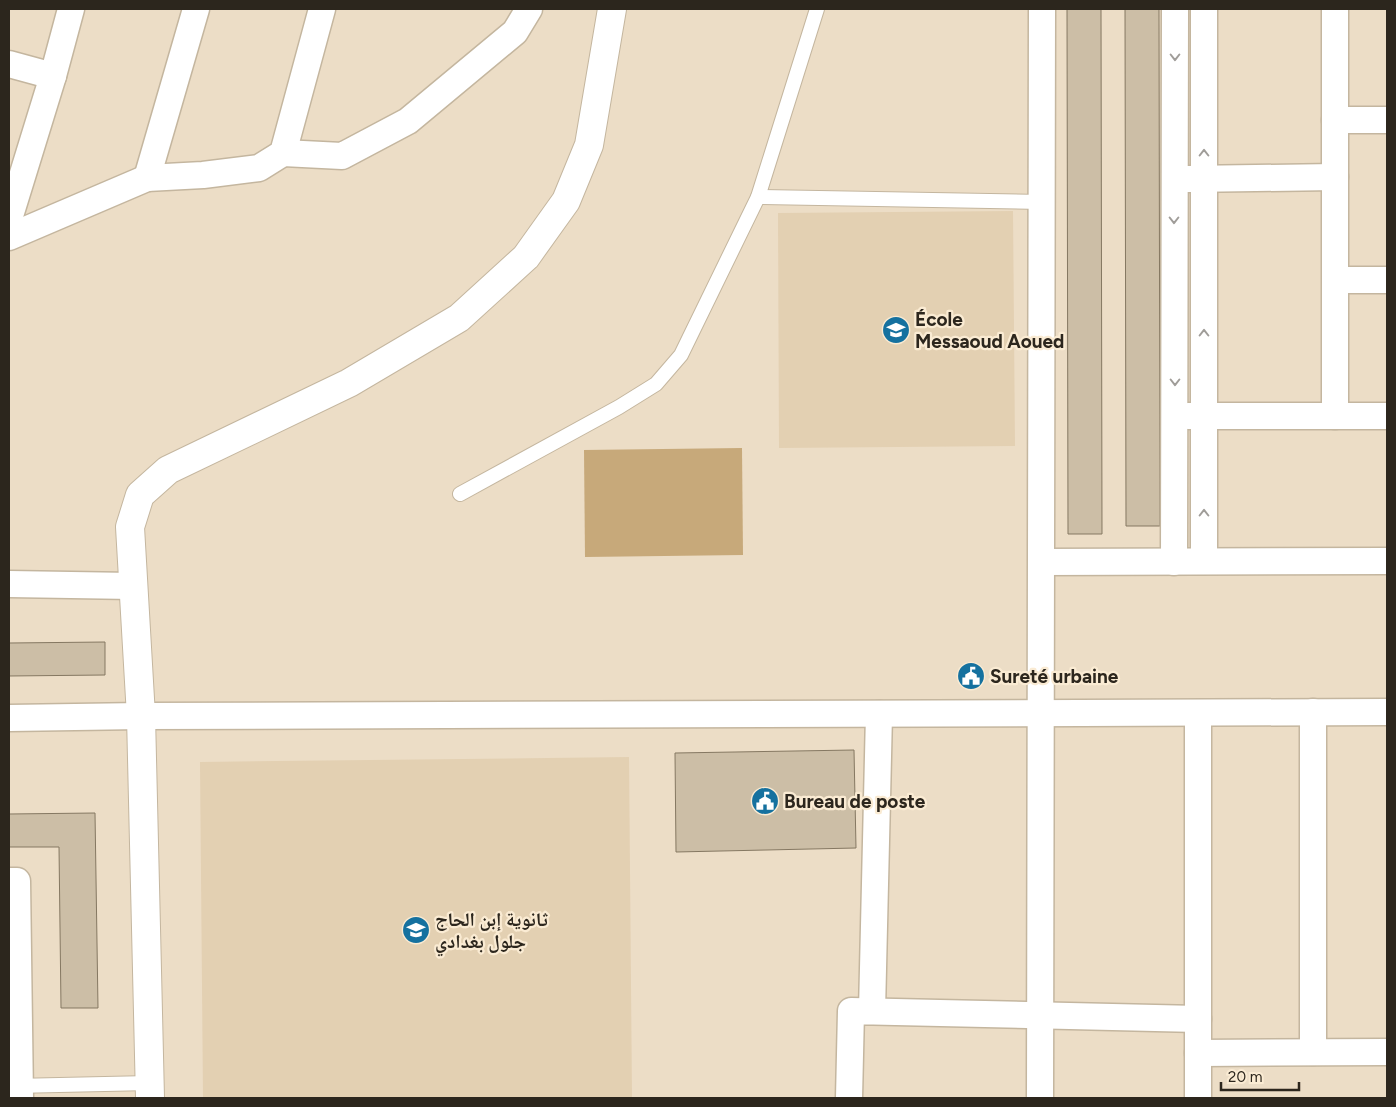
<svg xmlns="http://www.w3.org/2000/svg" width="1396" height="1107" viewBox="0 0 1396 1107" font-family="Figtree,'Noto Naskh Arabic',sans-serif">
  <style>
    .built { fill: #e3d0b2 }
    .green { fill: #c7a97a }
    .building { fill: #ccbea6; stroke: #857862 }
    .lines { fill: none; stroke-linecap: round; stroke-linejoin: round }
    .service-casing { stroke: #c4b69f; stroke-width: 16 }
    .minor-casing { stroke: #c4b69f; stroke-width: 29 }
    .tertiary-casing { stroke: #c4b69f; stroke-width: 30 }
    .service { stroke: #fff; stroke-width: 14 }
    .minor { stroke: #fff; stroke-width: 26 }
    .tertiary { stroke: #fff; stroke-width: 28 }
    .oneway { stroke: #a09d99 }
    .labels { text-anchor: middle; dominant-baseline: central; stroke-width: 4.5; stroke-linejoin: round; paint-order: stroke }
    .poi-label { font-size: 19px; font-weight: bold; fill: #2c261d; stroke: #faebd3; text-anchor: start }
  </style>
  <rect width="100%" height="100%" fill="#ecddc6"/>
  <!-- built -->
  <g class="built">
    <path d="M 1013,211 L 1015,446 L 779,448 L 778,213 Z"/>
    <path d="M 629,757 L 632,1098 L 203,1098 L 200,762 Z"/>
  </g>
  <!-- green -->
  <path class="green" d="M 742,448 L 743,555 L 585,557 L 584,450 Z"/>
  <!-- building -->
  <g class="building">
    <path d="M 1067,9 L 1101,9 L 1102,534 L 1068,534 Z"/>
    <path d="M 1125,9 L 1159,9 L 1160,526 L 1126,526 Z"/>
    <path d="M 105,642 L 105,675 L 9,676 L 9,643 Z"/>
    <path d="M 854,750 L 856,848 L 676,852 L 675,753 Z"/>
    <path d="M 95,813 L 98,1008 L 61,1008 L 59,847 L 9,847 L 9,814 Z"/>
  </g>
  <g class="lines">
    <!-- service casing -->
    <g class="service-casing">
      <g id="service">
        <path d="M 758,197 L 1042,202"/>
        <path d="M 460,494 L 619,407 L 656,384 L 681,355 L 758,197 L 817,9"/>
        <path d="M 14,1086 L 150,1083"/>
      </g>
    </g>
    <!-- minor casing -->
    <g class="minor-casing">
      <g id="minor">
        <path d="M 1204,9 L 1204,561"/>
        <path d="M 1335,9 L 1335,416"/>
        <path d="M 9,64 L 53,76"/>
        <path d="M 1335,120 L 1387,120"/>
        <path d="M 283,153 L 342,156 L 408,121 L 515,32 L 529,9"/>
        <path d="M 147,178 L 196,9"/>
        <path d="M 1188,179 L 1335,177"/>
        <path d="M 9,219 L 53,76 L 71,9"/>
        <path d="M 9,237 L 147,178 L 203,175 L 259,168 L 283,153 L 322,9"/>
        <path d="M 1336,280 L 1387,280"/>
        <path d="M 1188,416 L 1387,416"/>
        <path d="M 1042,562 L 1387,561"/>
        <path d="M 1174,562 L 1175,9"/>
        <path d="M 9,584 L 133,586"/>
        <path d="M 1313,712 L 1313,1052"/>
        <path d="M 1198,713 L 1198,1098"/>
        <path d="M 9,718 L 141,716 L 1387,712"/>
        <path d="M 9,881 L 17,881 L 20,1098"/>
        <path d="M 872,1011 L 879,714"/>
        <path d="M 1198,1053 L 1387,1052"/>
        <path d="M 849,1098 L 851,1011 L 1198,1019"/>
        <path d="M 1040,1098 L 1042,9"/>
      </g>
    </g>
    <!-- tertiary casing -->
    <g class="tertiary-casing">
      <path id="tertiary" d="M 150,1098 L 141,716 L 130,527 L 140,495 L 168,470 L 349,383 L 459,318 L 526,257 L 566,201 L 589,145 L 612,9"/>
    </g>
    <!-- service -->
    <use href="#service" class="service"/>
    <!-- minor -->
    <use href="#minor" class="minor"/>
    <!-- tertiary -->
    <use href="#tertiary" class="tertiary"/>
  </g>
  <!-- one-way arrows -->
  <defs><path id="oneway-chevron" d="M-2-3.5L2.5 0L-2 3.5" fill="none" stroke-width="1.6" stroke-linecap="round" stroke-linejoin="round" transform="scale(1.25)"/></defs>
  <g class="oneway">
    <use href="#oneway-chevron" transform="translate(1175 57) rotate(90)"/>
    <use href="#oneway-chevron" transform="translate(1204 153) rotate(-90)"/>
    <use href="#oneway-chevron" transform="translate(1174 220) rotate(90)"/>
    <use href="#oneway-chevron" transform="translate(1204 333) rotate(-90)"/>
    <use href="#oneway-chevron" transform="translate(1175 382) rotate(90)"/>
    <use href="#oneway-chevron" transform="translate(1204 513) rotate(-90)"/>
  </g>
  <!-- icons -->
  <defs>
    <g id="school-disc" transform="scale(1.4375)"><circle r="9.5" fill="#15719f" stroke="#faebd3"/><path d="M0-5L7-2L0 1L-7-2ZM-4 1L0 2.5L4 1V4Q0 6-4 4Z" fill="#fff"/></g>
    <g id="civic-disc" transform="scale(1.4375)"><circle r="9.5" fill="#15719f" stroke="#faebd3"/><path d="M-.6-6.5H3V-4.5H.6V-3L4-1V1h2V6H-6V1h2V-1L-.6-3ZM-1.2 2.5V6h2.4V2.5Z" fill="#fff"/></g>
  </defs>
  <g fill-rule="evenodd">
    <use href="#school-disc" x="896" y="330"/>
    <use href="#civic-disc" x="971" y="676"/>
    <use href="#civic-disc" x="765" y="801"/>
    <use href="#school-disc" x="416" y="930"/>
  </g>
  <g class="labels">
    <!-- poi labels -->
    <g class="poi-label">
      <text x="915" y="319">École<tspan x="915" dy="22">Messaoud Aoued</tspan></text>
      <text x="990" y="676">Sureté urbaine</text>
      <text x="784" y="801">Bureau de poste</text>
      <text x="435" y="919">ثانوية إبن الحاج<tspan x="435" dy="22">جلول بغدادي</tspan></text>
    </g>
  </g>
  <!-- border -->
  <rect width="1396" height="1107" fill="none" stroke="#2c261d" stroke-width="20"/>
  <!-- scale -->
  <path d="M1221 1082v8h78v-8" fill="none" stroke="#2c261d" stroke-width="2.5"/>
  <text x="1228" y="1082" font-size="15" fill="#2c261d" stroke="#faebd3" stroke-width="4" paint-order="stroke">20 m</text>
</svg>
